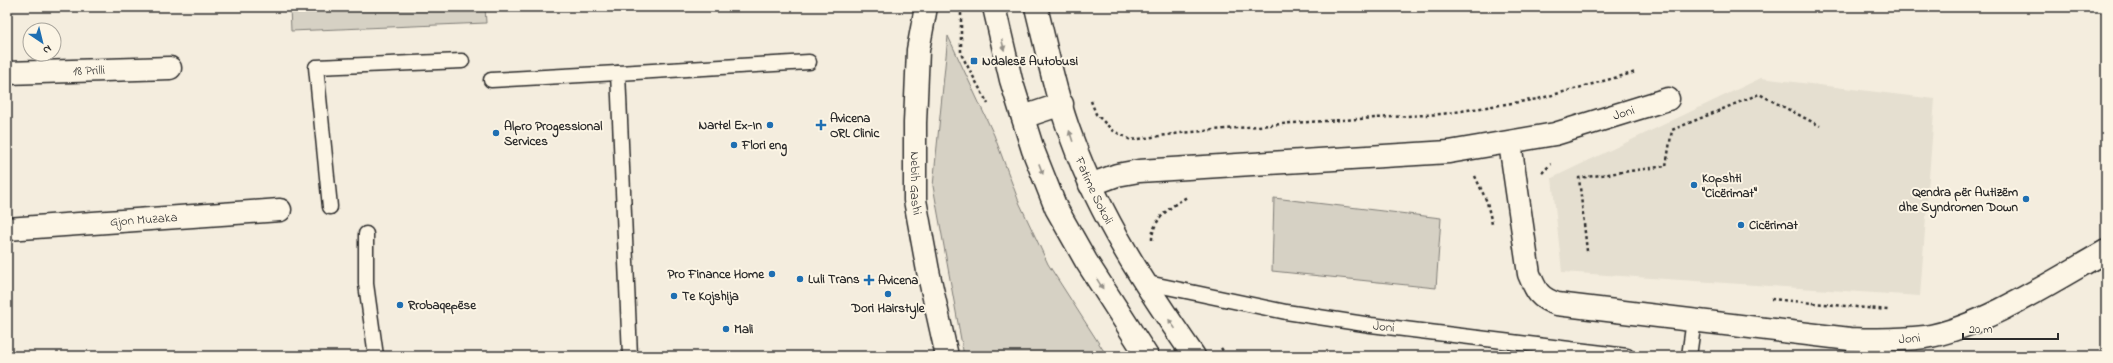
<svg xmlns="http://www.w3.org/2000/svg" width="2113" height="363" viewBox="0 0 2113 363" font-family="'Indie Flower',sans-serif">
  <style>
    .built { fill: #e5dfd0 }
    .green { fill: #d6d1c4; stroke: #807e78 }
    .lines { fill: none; stroke-linecap: round; stroke-linejoin: round }
    .service-casing { stroke: #2b2b2b; stroke-width: 17 }
    .minor-casing { stroke: #2b2b2b; stroke-width: 25 }
    .tertiary-casing { stroke: #2b2b2b; stroke-width: 25 }
    .path { stroke: #2b2b2b; stroke-width: 2.5; stroke-dasharray: 3 3; stroke-linecap: butt }
    .service { stroke: #fcf5e5; stroke-width: 14 }
    .minor { stroke: #fcf5e5; stroke-width: 22 }
    .tertiary { stroke: #fcf5e5; stroke-width: 22 }
    .oneway { fill: #949088 }
    .poi-dot { fill: #1f6fb2; stroke: #fcf5e5; stroke-width: 1.5 }
    .labels { text-anchor: middle; dominant-baseline: central; stroke-width: 4; stroke-linejoin: round; paint-order: stroke }
    .poi-label { font-size: 13px; font-weight: bold; fill: #2b2b2b; stroke: #fcf5e5; text-anchor: start }
    .street-label { font-size: 13px; fill: #2b2b2b; stroke: #fcf5e5 }
  </style>
  <rect width="100%" height="100%" fill="#f4edde"/>
  <filter id="ink" filterUnits="userSpaceOnUse"><feTurbulence type="fractalNoise" baseFrequency=".025" numOctaves="2"/><feDisplacementMap in="SourceGraphic" scale="8" xChannelSelector="R" yChannelSelector="G"/><feConvolveMatrix kernelMatrix="1 2 1 2 8 2 1 2 1" color-interpolation-filters="sRGB"/></filter>
  <g filter="url(#ink)">
    <!-- built -->
    <path class="built" d="M 1761,78 L 1935,99 L 1920,296 L 1562,272 L 1552,178 Z"/>
    <!-- green -->
    <g class="green">
      <path d="M 290,7 L 485,7 L 486,23 L 291,31 Z"/>
      <path d="M 948,36 L 994,135 L 1019,202 L 1048,264 L 1107,356 L 964,356 L 933,186 Z"/>
      <path d="M 1274,198 L 1441,218 L 1436,288 L 1272,271 Z"/>
    </g>
    <g class="lines">
      <!-- service casing -->
      <g class="service-casing">
        <g id="service">
          <path d="M 491,80 L 618,73"/>
          <path d="M 330,207 L 316,67 L 462,61"/>
          <path d="M 366,234 L 366,284 L 376,356"/>
          <path id="s1" d="M 1143,282 L 1286,312 L 1371,325 L 1627,356"/>
          <path d="M 630,356 L 618,73 L 809,62"/>
          <path d="M 1689,356 L 1694,320"/>
        </g>
      </g>
      <!-- minor casing -->
      <g class="minor-casing">
        <g id="minor">
          <path id="s2" d="M 926,7 L 918,50 L 915,123 L 915,200 L 928,271 L 947,356"/>
          <path id="s3" d="M 7,73 L 170,68"/>
          <path id="s4" d="M 1510,143 L 1529,274 C 1536,291 1539,298 1557,304 L 1850,339 C 1875,340 1900,340 1925,337 C 1981,328 2056,279 2106,251"/>
          <path id="s5" d="M 1090,185 L 1117,175 L 1139,171 L 1449,152 L 1555,134 L 1668,99"/>
          <path id="s6" d="M 7,229 L 280,210"/>
        </g>
      </g>
      <!-- tertiary casing -->
      <g class="tertiary-casing">
        <g id="tertiary">
          <path d="M 994,7 L 1011,80 L 1033,150 L 1056,208 L 1086,261 L 1147,356"/>
          <path id="s7" d="M 1036,7 C 1047,51 1056,97 1072,139 C 1101,219 1146,287 1194,356"/>
          <path d="M 1023,117 L 1062,104"/>
        </g>
      </g>
      <!-- path -->
      <g class="path">
        <path d="M 961,7 L 961,54 L 988,104"/>
        <path d="M 1091,101 L 1096,114 L 1112,130 L 1131,140 L 1181,133 L 1292,123 L 1442,114 L 1538,99 L 1636,72"/>
        <path d="M 1542,173 L 1551,164"/>
        <path d="M 1475,176 L 1487,202 L 1492,224"/>
        <path d="M 1152,240 C 1152,219 1171,206 1187,197"/>
        <path d="M 1587,251 L 1579,178 L 1666,166 L 1672,130 L 1759,94 L 1820,126"/>
        <path d="M 1771,299 L 1888,310"/>
        <path d="M 1221,348 L 1227,356"/>
      </g>
      <!-- service -->
      <use href="#service" class="service"/>
      <!-- minor -->
      <use href="#minor" class="minor"/>
      <!-- tertiary -->
      <use href="#tertiary" class="tertiary"/>
    </g>
    <!-- one-way arrows -->
    <defs><path id="oneway-solid" d="M-6-.8H1V-3.2L6.5 0L1 3.2V.8H-6Z"/></defs>
    <g class="oneway">
      <use href="#oneway-solid" transform="translate(1003 45) rotate(77)"/>
      <use href="#oneway-solid" transform="translate(1071 136) rotate(-108)"/>
      <use href="#oneway-solid" transform="translate(1041 169) rotate(69)"/>
      <use href="#oneway-solid" transform="translate(1100 284) rotate(58)"/>
      <use href="#oneway-solid" transform="translate(1172 324) rotate(-125)"/>
    </g>
  </g>
  <!-- markers -->
  <g class="poi-dot">
    <rect x="970" y="57" width="8" height="8" rx="2"/>
    <circle cx="770" cy="125" r="4"/>
    <path d="M819 119h4v4h4v4h-4v4h-4v-4h-4v-4h4z"/>
    <circle cx="496" cy="133" r="4"/>
    <circle cx="734" cy="145" r="4"/>
    <circle cx="1694" cy="185" r="4"/>
    <circle cx="2026" cy="199" r="4"/>
    <circle cx="1741" cy="225" r="4"/>
    <circle cx="772" cy="274" r="4"/>
    <circle cx="800" cy="279" r="4"/>
    <path d="M867 274h4v4h4v4h-4v4h-4v-4h-4v-4h4z"/>
    <circle cx="888" cy="294" r="4"/>
    <circle cx="674" cy="296" r="4"/>
    <circle cx="400" cy="305" r="4"/>
    <circle cx="726" cy="329" r="4"/>
  </g>
  <g class="labels">
    <!-- poi labels -->
    <g class="poi-label">
      <text x="982" y="61">Ndalesë Autobusi</text>
      <text x="830" y="118">Avicena<tspan x="830" dy="15">ORL Clinic</tspan></text>
      <text x="762" y="125" text-anchor="end">Nartel Ex-In</text>
      <text x="504" y="126">Alpro Progessional<tspan x="504" dy="15">Services</tspan></text>
      <text x="742" y="145">Flori eng</text>
      <text x="1702" y="178">Kopshti<tspan x="1702" dy="15">"Cicërimat"</tspan></text>
      <text x="2018" y="192" text-anchor="end">Qendra për Autizëm<tspan x="2018" dy="15">dhe Syndromen Down</tspan></text>
      <text x="1749" y="225">Cicërimat</text>
      <text x="764" y="274" text-anchor="end">Pro Finance Home</text>
      <text x="808" y="279">Luli Trans</text>
      <text x="878" y="280">Avicena</text>
      <text x="682" y="296">Te Kojshija</text>
      <text x="408" y="305">Rrobaqepëse</text>
      <text x="888" y="308" text-anchor="middle">Dori Hairstyle</text>
      <text x="734" y="329">Mali</text>
    </g>
    <!-- street labels -->
    <g class="street-label">
      <text stroke="none"><textPath href="#s3" startOffset="82">18 Prilli</textPath></text>
      <text stroke="none"><textPath href="#s5" startOffset="541">Joni</textPath></text>
      <text stroke="none"><textPath href="#s2" startOffset="177">Nebih Gashi</textPath></text>
      <text stroke="none"><textPath href="#s7" startOffset="193">Fatime Sokoli</textPath></text>
      <text stroke="none"><textPath href="#s6" startOffset="137">Gjon Muzaka</textPath></text>
      <text stroke="none"><textPath href="#s1" startOffset="245">Joni</textPath></text>
      <text stroke="none"><textPath href="#s4" startOffset="530">Joni</textPath></text>
    </g>
  </g>
  <!-- margin -->
  <rect width="2113" height="363" fill="none" stroke="#fcf5e5" stroke-width="24"/>
  <rect x="12" y="12" width="2089" height="339" fill="none" stroke="#2b2b2b" stroke-width="1.5" filter="url(#ink)"/>
  <!-- north arrow -->
  <g transform="translate(42 42) rotate(145)"><circle r="19" fill="#fcf5e5" stroke="#a8a49b"/>
  <path d="M0-3L7 15L0 10L-7 15Z" fill="#1f6fb2"/>
  <text y="-6" font-size="11" font-weight="bold" text-anchor="middle" fill="#2b2b2b">N</text>
  </g>
  <!-- scale -->
  <path d="M1963 333v6h95v-6" fill="none" stroke="#2b2b2b" stroke-width="2"/>
  <text x="1969" y="333" font-size="12" fill="#2b2b2b" stroke="#fcf5e5" stroke-width="3" paint-order="stroke">20 m</text>
</svg>
